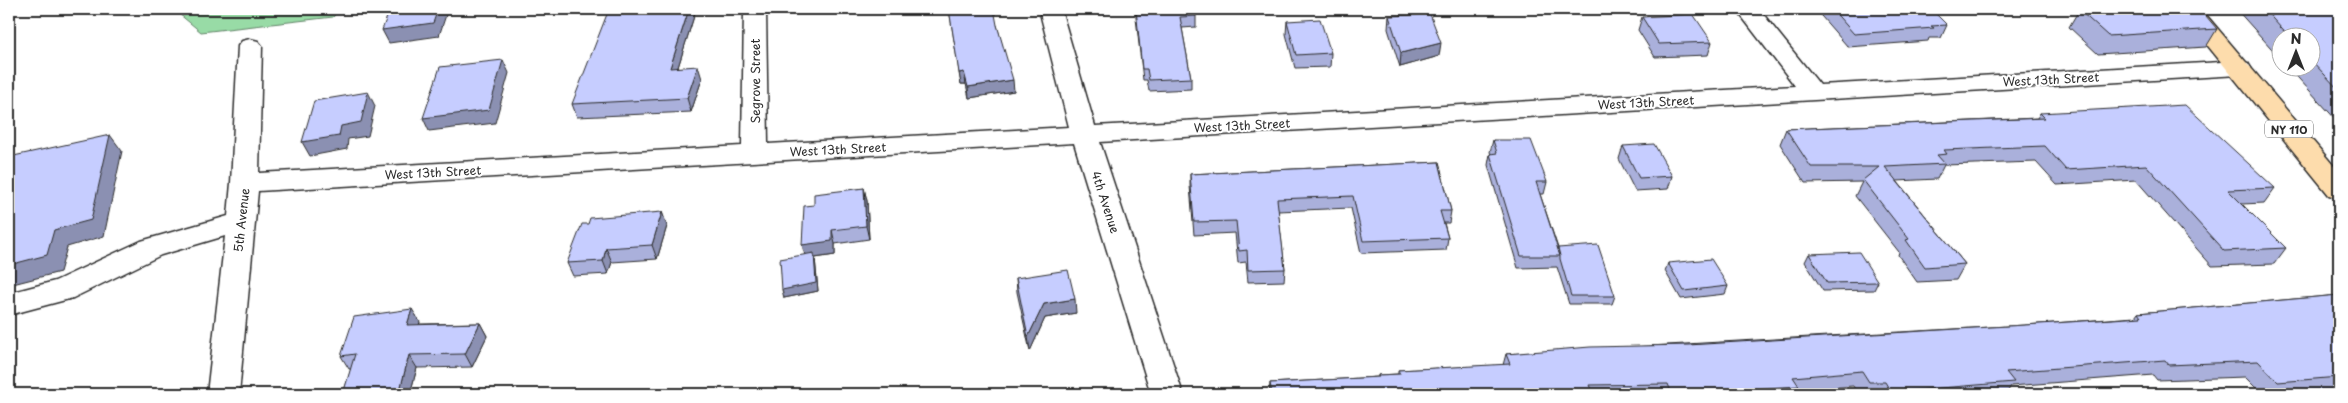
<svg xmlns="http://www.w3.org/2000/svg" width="2348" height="403" viewBox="0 0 2348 403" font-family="'Playpen Sans',sans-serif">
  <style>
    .green { fill: #98dba6; stroke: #628368 }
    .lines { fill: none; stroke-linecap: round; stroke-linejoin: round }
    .minor-casing { stroke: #2b2b2b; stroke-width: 3 }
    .major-casing { stroke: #2b2b2b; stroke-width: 3 }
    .minor { fill: #fff; fill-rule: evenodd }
    .major { fill: #fddcac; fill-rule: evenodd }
    .wall { fill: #aab0db; stroke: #2b2b2b }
    .shaded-wall { fill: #8b90b2; stroke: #2b2b2b }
    .building { fill: #c6cdff; stroke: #2b2b2b }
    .labels { text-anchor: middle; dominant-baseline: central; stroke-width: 4; stroke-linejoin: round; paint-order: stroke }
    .shield { fill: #fff; stroke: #6b6b6b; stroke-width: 1 }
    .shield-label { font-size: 11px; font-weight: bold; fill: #2b2b2b }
    .street-label { font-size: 12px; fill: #2b2b2b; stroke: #fff }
  </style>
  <rect width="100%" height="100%" fill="#fff"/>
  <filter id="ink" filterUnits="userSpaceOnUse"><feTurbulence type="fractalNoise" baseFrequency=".02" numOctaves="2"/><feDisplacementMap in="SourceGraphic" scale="10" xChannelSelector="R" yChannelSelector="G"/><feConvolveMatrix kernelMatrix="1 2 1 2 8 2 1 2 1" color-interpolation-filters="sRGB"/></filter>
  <g filter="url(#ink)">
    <!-- green -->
    <path class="green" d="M 173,9 L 340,9 L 333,17 L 201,32 Z"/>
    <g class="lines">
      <!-- minor casing -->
      <g class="minor-casing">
        <path id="minor" d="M 744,9 L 766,9 L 768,144 L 1069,127 L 1039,9 L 1061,9 L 1095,126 L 1795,86 L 1736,9 L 1759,9 L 1820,85 L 2239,61 L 2248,63 L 2251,68 L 2248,73 L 2239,75 L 1100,142 L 1183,394 L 1151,394 L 1074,143 L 258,191 L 239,394 L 207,394 L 225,236 L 161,255 L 73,298 L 9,315 L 9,293 L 55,281 L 141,241 L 228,216 L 231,183 L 238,46 L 242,41 L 250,39 L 258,41 L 262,46 L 259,173 L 742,146 Z"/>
      </g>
      <!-- major casing -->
      <g class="major-casing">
        <path id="major" d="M 2178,9 L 2201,9 L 2339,172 L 2339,198 L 2329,195 Z"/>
      </g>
      <!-- minor -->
      <use href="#minor" class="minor"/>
      <!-- major -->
      <use href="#major" class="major"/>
    </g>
    <!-- wall -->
    <g class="wall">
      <path d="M 949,9 L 997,25 L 1014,91 L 969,98 L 966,84 L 961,84 Z"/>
      <path d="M 1135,9 L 1196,9 L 1196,27 L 1182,28 L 1191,78 L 1191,89 L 1149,91 L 1147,80 L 1143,80 Z"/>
      <path d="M 1815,9 L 1931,9 L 1947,25 L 1941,38 L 1929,38 L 1928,41 L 1848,47 Z"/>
      <path d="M 2236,9 L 2339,9 L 2339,123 L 2289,68 L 2310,68 L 2310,38 L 2280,38 L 2280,58 Z"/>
      <path d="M 2079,10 L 2217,29 L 2206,47 L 2098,54 L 2069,27 Z"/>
      <path d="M 695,13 L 678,67 L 702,79 L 691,112 L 577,117 L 572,104 Z"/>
      <path d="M 1389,16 L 1439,56 L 1400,67 L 1388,29 Z"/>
      <path d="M 1642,17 L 1712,42 L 1708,55 L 1655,57 L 1638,30 Z"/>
      <path d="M 1287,21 L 1331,53 L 1330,67 L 1295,68 L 1286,34 Z"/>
      <path d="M 2040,113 L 2275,188 L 2264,203 L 2242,204 L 2286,248 L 2274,264 L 2212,266 L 2136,180 L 2057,185 L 2036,162 L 1944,165 L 1937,179 L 1897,181 L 1965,264 L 1956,280 L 1917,282 L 1898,255 L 1899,252 L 1855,196 L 1862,182 L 1805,183 L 1780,144 L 1786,129 L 2037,118 Z"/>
      <path d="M 1493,140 L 1547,182 L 1544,194 L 1540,194 L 1558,248 L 1615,296 L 1612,304 L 1569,304 L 1557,267 L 1518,268 L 1488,165 L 1490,154 L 1491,154 L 1490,152 Z"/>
      <path d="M 1623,146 L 1672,176 L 1668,189 L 1635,191 L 1619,159 Z"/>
      <path d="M 1439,162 L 1451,211 L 1449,223 L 1444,223 L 1448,238 L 1446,250 L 1361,253 L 1351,208 L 1278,211 L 1285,269 L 1284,281 L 1248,282 L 1246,262 L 1238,263 L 1235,233 L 1194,235 L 1190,186 L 1190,174 Z"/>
      <path d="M 864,188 L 867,201 L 869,239 L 835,244 L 835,255 L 815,258 L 818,291 L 784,298 L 805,255 L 814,205 Z"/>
      <path d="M 662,212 L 667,226 L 657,259 L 612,262 L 608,274 L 573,276 L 567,263 Z"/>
      <path d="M 1809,254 L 1878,282 L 1874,290 L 1823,291 L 1805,262 Z"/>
      <path d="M 1668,263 L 1728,286 L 1725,294 L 1681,299 L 1665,271 Z"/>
      <path d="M 1016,278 L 1076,313 L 1045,318 L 1030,351 L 1017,292 Z"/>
      <path d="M 2339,295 L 2339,391 L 2307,394 L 2262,394 L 2245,377 L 2157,380 L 2153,375 L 2011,386 L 2006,394 L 1858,394 L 1853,386 L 1796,391 L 1794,394 L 1269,394 L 1270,383 L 1378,377 L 1378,375 L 1398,374 L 1398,370 L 1503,365 L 1506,354 L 2025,325 L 2135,317 L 2138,313 Z"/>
      <path d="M 420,322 L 419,324 L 480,323 L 487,336 L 472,367 L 417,368 L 410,394 L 343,394 L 351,369 L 349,369 L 341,356 Z"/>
    </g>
    <!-- shaded-wall -->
    <g class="shaded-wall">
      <path d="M 438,9 L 448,9 L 439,36 L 389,43 L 382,30 Z"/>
      <path d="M 689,9 L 694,9 L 695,13 L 674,80 L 670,68 Z"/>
      <path d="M 1441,43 L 1439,56 L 1400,67 L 1401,53 Z"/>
      <path d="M 503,60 L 509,73 L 495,123 L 429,131 L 423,118 Z"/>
      <path d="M 698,66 L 702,79 L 691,112 L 687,98 Z"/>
      <path d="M 964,72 L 966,84 L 961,84 L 959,73 Z"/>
      <path d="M 1013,80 L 1014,91 L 969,98 L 968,87 Z"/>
      <path d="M 368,92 L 375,106 L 368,136 L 348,139 L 347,149 L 310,156 L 302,142 L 341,126 Z"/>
      <path d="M 110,135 L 122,151 L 104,236 L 67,247 L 60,272 L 9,285 L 9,265 L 54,230 Z"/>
      <path d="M 864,188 L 867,201 L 869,239 L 866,226 Z"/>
      <path d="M 662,212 L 667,226 L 657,259 L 652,245 Z"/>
      <path d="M 832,230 L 835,244 L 835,255 L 815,258 L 818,291 L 784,298 L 782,290 L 806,259 L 802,245 Z"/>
      <path d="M 606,248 L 612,262 L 608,274 L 603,261 Z"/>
      <path d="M 1075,299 L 1076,313 L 1045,318 L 1030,351 L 1028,337 L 1044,304 Z"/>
      <path d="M 412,309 L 420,322 L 415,337 L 407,325 Z"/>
      <path d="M 480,323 L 487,336 L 472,367 L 465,354 Z"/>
      <path d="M 409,355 L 417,368 L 410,394 L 399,394 Z"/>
    </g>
    <!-- building -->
    <g class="building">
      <path d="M 390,9 L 438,9 L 433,23 L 382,30 Z"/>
      <path d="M 609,9 L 689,9 L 670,68 L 698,66 L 687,98 L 572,104 Z"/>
      <path d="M 949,9 L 994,9 L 997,25 L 1013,80 L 968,87 L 964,72 L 959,73 Z"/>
      <path d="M 1136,9 L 1196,9 L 1196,16 L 1180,17 L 1191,78 L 1149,80 L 1147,69 L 1142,69 Z"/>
      <path d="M 1832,9 L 1931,9 L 1947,25 L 1931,26 L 1934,28 L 1854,34 Z"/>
      <path d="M 2100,9 L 2200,9 L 2217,29 L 2108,36 L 2079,10 Z"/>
      <path d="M 2264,9 L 2339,9 L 2339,90 L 2310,59 L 2310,38 L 2290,38 Z"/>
      <path d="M 1430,14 L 1441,43 L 1401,53 L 1389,16 Z"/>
      <path d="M 1693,14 L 1712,42 L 1659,44 L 1642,17 Z"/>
      <path d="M 1320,19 L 1331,53 L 1296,55 L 1287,21 Z"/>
      <path d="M 503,60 L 489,110 L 423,118 L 440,67 Z"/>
      <path d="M 368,92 L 361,122 L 341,126 L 339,136 L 302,142 L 314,101 Z"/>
      <path d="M 2185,105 L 2275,188 L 2228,190 L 2286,248 L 2224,251 L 2146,165 L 2066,170 L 2045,146 L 1944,150 L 1947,154 L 1937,155 L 1945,164 L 1885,167 L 1965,264 L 1925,267 L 1906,240 L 1909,239 L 1863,180 L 1879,167 L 1811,167 L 1786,129 L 2045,118 L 2040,113 Z"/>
      <path d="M 110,135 L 91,220 L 54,230 L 47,255 L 9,265 L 9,157 Z"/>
      <path d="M 1493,140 L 1531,140 L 1547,182 L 1536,182 L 1560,256 L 1521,256 L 1490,154 L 1497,153 Z"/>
      <path d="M 1654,144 L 1672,176 L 1639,178 L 1623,146 Z"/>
      <path d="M 1439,162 L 1451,211 L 1440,211 L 1448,238 L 1363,241 L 1353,196 L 1277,199 L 1285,269 L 1248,270 L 1247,250 L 1239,251 L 1236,221 L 1194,222 L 1190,174 Z"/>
      <path d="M 864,188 L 866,226 L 832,230 L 832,241 L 802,245 L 804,206 L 814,205 L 814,194 Z"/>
      <path d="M 662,212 L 652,245 L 606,248 L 603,261 L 567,263 L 582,224 L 588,224 L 590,218 Z"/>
      <path d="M 1598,245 L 1615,296 L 1571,296 L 1560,259 L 1560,256 L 1558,248 Z"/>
      <path d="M 1859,252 L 1878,282 L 1827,283 L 1809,254 Z"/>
      <path d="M 814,253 L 816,283 L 782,290 L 780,259 Z"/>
      <path d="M 1711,259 L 1728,286 L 1684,291 L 1668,263 Z"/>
      <path d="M 1068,270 L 1075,299 L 1044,304 L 1028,337 L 1016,278 Z"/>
      <path d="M 2339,295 L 2339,377 L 2278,382 L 2258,361 L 2169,365 L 2165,360 L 2006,372 L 2014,382 L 1891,392 L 1885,382 L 1869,382 L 1862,371 L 1793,377 L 1799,386 L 1672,394 L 1668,384 L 1589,385 L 1593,394 L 1272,394 L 1270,383 L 1379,377 L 1378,375 L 1400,374 L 1398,370 L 1510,364 L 1506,354 L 1590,347 L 1688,345 L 2025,325 L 2141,317 L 2138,313 Z"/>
      <path d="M 412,309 L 407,325 L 480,323 L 465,354 L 409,355 L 399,394 L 343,394 L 355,354 L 341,356 L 354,317 Z"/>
    </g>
  </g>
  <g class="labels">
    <!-- shield labels -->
    <rect class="shield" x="2265" y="120.5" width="48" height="17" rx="4"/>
    <g class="shield-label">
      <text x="2289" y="129">NY 110</text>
    </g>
    <!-- street labels -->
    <g class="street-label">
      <text transform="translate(2051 79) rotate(-3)">West 13th Street</text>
      <text transform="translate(755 81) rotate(-90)">Segrove Street</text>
      <text transform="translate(1646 102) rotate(-3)">West 13th Street</text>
      <text transform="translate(1242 125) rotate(-3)">West 13th Street</text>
      <text transform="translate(838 149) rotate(-3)">West 13th Street</text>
      <text transform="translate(433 172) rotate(-3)">West 13th Street</text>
      <text transform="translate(1106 202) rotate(72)">4th Avenue</text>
      <text transform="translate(241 220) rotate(-84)">5th Avenue</text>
    </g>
  </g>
  <!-- margin -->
  <rect width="2348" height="403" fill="none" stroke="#fff" stroke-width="30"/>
  <rect x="15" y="15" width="2318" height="373" fill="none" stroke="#2b2b2b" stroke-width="2" filter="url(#ink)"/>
  <!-- north arrow -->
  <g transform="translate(2296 52)"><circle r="24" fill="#ffffff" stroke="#aaaaaa"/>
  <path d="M0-4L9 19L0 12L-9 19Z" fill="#2b2b2b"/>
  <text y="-8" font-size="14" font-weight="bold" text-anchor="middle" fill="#2b2b2b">N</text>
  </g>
</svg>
